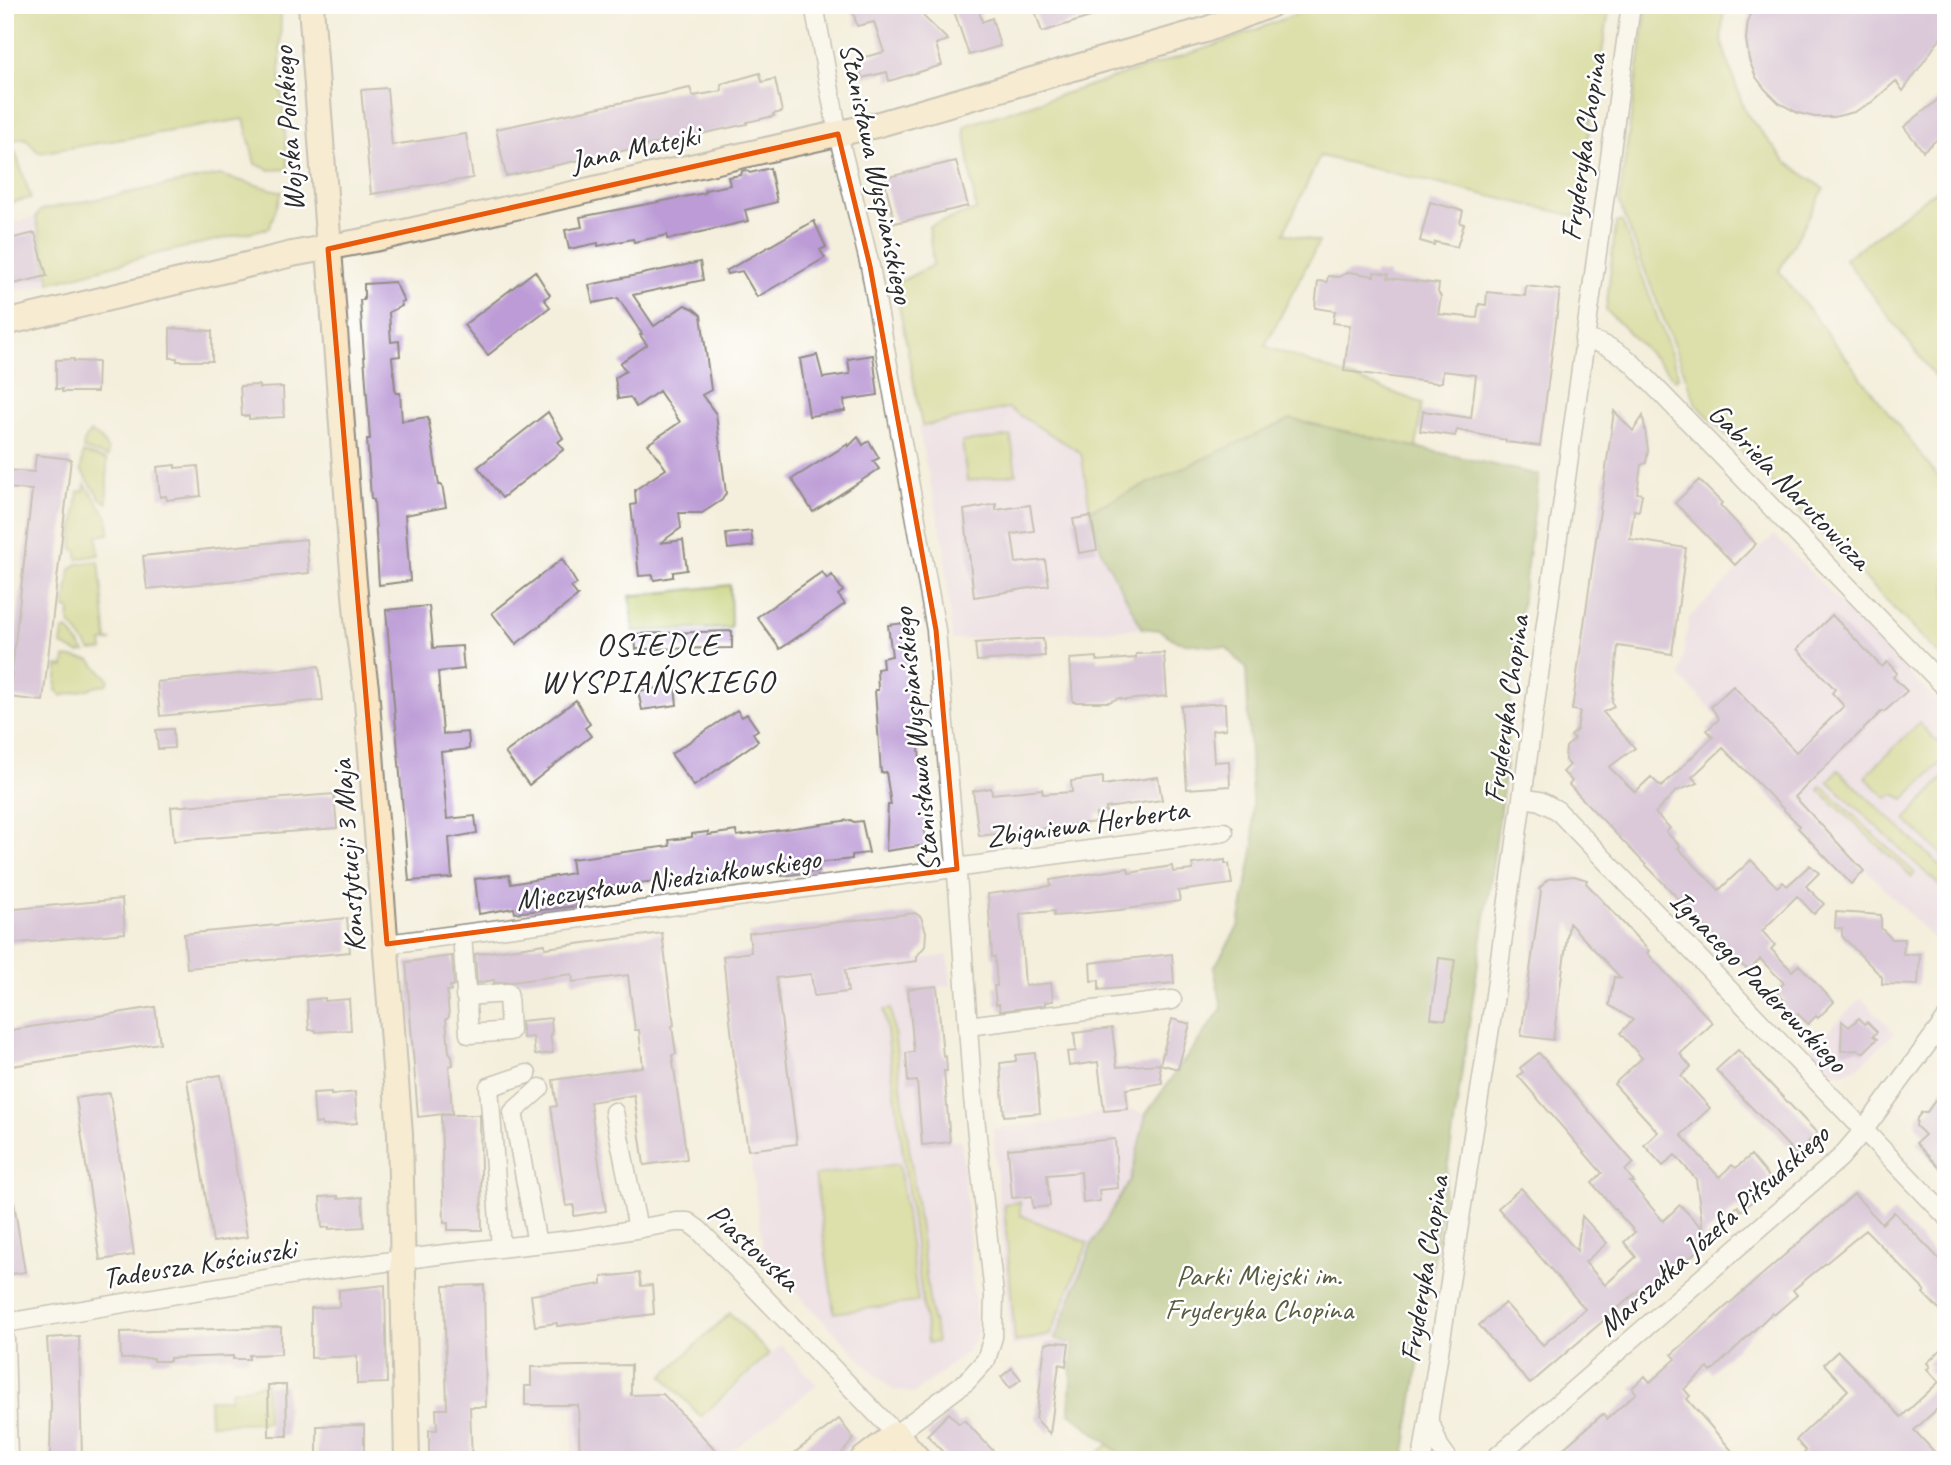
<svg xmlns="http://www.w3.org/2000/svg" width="1951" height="1465" font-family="Caveat,sans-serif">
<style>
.built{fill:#e7d2ef}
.green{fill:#c1ce6f;stroke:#767c4d;stroke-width:2}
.forest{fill:#98b162;stroke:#626e46;stroke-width:2}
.building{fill:#bc9bd6}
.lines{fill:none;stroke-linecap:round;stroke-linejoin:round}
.street-casing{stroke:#908d84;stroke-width:21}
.secondary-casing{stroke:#908d84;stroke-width:28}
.street{stroke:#fff;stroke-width:18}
.secondary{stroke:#fbe6c4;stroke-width:24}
.marked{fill:none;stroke:#e8590c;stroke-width:5;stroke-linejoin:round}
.labels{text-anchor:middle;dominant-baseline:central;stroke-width:5;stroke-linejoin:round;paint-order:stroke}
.street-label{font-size:30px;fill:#2b2b2b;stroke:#fff}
.park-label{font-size:30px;fill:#585c3f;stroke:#fff}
.neighbourhood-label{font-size:32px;letter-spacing:2px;fill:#2b2b2b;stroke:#fff}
</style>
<rect width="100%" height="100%" fill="#fff"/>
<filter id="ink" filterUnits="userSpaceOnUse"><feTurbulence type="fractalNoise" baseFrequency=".0143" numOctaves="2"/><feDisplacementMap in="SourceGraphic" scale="14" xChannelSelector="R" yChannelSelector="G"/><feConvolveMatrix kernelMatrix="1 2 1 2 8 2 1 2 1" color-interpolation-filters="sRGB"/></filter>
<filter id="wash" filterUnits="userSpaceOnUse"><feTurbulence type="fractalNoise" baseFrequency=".00686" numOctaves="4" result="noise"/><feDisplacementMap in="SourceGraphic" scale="28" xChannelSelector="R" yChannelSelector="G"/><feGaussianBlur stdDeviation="1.57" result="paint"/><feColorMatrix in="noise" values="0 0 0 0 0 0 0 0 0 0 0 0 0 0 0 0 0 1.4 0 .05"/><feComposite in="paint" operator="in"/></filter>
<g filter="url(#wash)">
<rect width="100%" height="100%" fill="#f4efdd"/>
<path class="built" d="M36,217L50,283L5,294V224Z
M1008,408L1081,453L1090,510L1102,553L1142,628L952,640L944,544L918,427Z
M1774,535L1946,711V952L1680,677L1689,618Z
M912,913L921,917L925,942L923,949L916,953L917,960L948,955L951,985L937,987L943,1056H946L947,1071L944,1072L950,1141L961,1140L977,1332L968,1351L914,1393L893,1390L874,1373L765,1260L723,964V956L751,951L749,933Z
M1861,998L1895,1033L1859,1066L1843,1073L1830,1071L1810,1050Z
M1128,1109L1146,1114L1131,1178L1092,1244L1055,1339L1011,1347L993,1129L1062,1122L1104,1111Z
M781,1345L817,1385L725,1456L728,1460H572L574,1393L664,1391L696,1426Z"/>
<path class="green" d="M5,5H281L280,72L288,169L270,170L255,164L244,119L39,153L25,138L5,141Z
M1320,5H1610L1575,216L1320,156L1284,233L1319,242L1265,346L1422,403L1416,449L1291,419L1090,510L1081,453L1008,408L922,426L895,284L933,265L929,226L976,210L964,126L1213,46Z
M1647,5H1724L1721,41L1745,112L1785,161L1824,189L1779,271L1942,482H1946V662L1696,404L1619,202Z
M15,151L31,198L5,204V153Z
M219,175L282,192L269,228L156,254L50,283L36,217L41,210Z
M1946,183V391L1845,259Z
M1622,221L1679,376L1676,380L1606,310L1616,223Z
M90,432L101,439L108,450V457L83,449L84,442Z
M1011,436L1016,474L967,481L962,442Z
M83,453L107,460V503L100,498L81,470Z
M85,484L108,517L109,534L97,536L99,555L77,559V550L72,549L78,491H84Z
M99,561L107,640L112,641L102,642L103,650L91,651L69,622L70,609L65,608L70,569L77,564Z
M730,585L731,628L633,631L630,596Z
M68,629L85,652L79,653L61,645L63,631Z
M65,657L90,660L109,679L107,684L62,696L56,690L58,666L64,667Z
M1919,723L1946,750V758L1904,799L1894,794L1887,798L1866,778L1869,772Z
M1838,770L1946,871V892L1828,781Z
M1944,777L1946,779V858L1905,820Z
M1822,786L1915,873L1912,877L1819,790Z
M891,1009L932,1321H934L937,1342L928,1343L884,1010Z
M899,1164L918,1302L834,1313L815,1175Z
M1020,1202V1215L1088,1243L1050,1335L1015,1342L1004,1204Z
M730,1313L769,1354L701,1417L663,1376Z
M266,1383L267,1422L210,1424L209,1399H230L231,1391Z
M1109,1444L1128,1460H1106L1099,1452Z"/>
<path class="forest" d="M1291,419L1539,475L1513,670L1505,775L1491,877L1404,1460H1128L1069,1412L1073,1343L1055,1339L1092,1244L1131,1178L1146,1114L1222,1008L1214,968L1239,925L1254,845L1246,668L1227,648L1178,642L1159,630L1142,628L1102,553L1090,510Z"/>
<g id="blocks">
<path class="building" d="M851,5H920L924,17L948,40L936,44L942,65L889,81L887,72L862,78L857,59L884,52L874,22L857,26Z
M952,5H972L974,12L979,11L982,22L992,18L1000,46L969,55Z
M1033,5H1116V9L1042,32Z
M1753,5H1946V30L1903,91L1896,81L1872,102L1854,112L1834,117H1815L1798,113L1779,103L1765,89L1756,77L1749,60L1746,39L1748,20Z
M760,73L762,82L775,79L782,112L773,114L774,116L747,122V124L506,176L496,129L690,88L693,96L722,91L721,84Z
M387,88L392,145L466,134L473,178L371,194L361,90Z
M1946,93V132L1923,151L1904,127Z
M956,161L968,206L895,223L884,178Z
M770,168L777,202L745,210L748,221L675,238L667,239V235L634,242L633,239L598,246V243L569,249L565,230L582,227L580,217L705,193V190L730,185L728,177L741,175L742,171L746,170L750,173Z
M1430,202L1463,211L1460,223L1464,224L1457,247L1435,242L1434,245L1420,241Z
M814,221L826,247L820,250L825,258L757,297L742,271L727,274L726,271Z
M35,233L47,276L5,286V240Z
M700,262L703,280L633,295L654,326L685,305L694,309L701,315L711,390L702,395L716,414L726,493L722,500L702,513H679L681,528L660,543L683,540L687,570L673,572V577L654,580L653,575L639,576L631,505L636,504L635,490L666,469L648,444L680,422L659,391L636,407L630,397L618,399L615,378L626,371L620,363L647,345L640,335L642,334L618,298L593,303L589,285Z
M535,271L550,295L544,299L550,307L488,355L464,325Z
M1349,272L1374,276V272L1389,274L1388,278L1439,284L1438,292L1441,297L1438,314L1477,318L1479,304L1486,305L1487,292L1525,296L1526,286L1560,290L1540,446L1506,442V440L1457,430L1455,436L1420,431L1423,411L1471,418L1476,375L1443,371L1442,382L1437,383L1344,371L1350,325L1333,323L1335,311L1315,308L1318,281L1327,282L1328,276L1339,277Z
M395,282L404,301L401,302L402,306L389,312L391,342L399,341L400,356L392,357L395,388L396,393H400L402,421L428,417L439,485H442L446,507L405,515L410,581L379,585L374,500L371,499L367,439H370L360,300H364V284Z
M170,328L212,331V361H177V358H170Z
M817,355L823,378L850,374L848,359L873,355L878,395L844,400L845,411L809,416L800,359Z
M74,359V361L98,362L97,392H62V389H56V360Z
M259,385V388L283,387L284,417L249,419V416H242L240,386Z
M1614,411L1633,431L1643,416L1648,450L1646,463L1641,465L1637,493L1642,494L1639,511L1634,510L1630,539L1686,548L1672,654L1618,646L1612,702L1614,707L1603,712L1635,748L1609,767L1635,792L1651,777L1661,787L1713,737L1707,730L1719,719L1711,707L1733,686L1796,752L1844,706L1832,693L1835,689L1797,649L1832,615L1882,667L1887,662L1892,667L1897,673L1893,677L1907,691L1884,712L1882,711L1795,797L1864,871L1851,884L1798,828L1800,826L1723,748L1692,777L1698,783L1676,791L1655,813L1670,828L1666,832L1680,846L1678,848L1719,890L1751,860L1777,887L1783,882L1787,886L1810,865L1819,873L1806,886L1824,904L1814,914L1797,896L1762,931L1775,945L1771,949L1792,971L1799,965L1834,1002L1818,1018L1816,1016L1808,1024L1798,1014L1794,1018L1781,1004L1785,1001L1776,991L1784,983L1760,959L1749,970L1743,966L1569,785L1572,781L1563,772L1570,765L1565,760L1566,747L1575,739L1571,736L1577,730L1580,711L1572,710Z
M548,412L563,438L558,442L564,449L502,498L478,467Z
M858,437L863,445L869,441L879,458L873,461L879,469L813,512L792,479L848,444V447Z
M36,455L71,459L43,701L9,697L32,490L5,488V470L34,472Z
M175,465V468L198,466L201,496L167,500L166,496L160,497L157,467Z
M1699,480L1722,503L1720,505L1756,544L1735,565L1675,503Z
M996,504V510L1030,505L1034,531L1012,534L1016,563L1045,560L1049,585L974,597L964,510Z
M1091,516L1097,550L1079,553L1073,519Z
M751,531L753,546L728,549L726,534Z
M306,539L309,573L147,589L143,556Z
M562,559L577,584L571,587L578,596L516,644L492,613Z
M822,572L827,579L832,575L843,591L838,595L845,604L780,649L757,617Z
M429,606L433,648L462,646L463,661L464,669L438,672L443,734L468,732L469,742V749L441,752L447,819L475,816L477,833L449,838L452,878L409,881L386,610Z
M905,623L914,697H916L923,813L926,817L927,824L924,828L926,845L886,851L888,805H891L886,772L881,773L875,690H878L877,669L883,668L882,658L892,656L888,625Z
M732,631V648L636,649L635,634Z
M1035,639H1043L1045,656L977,661L975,643Z
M1164,653L1167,696L1125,700L1119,698L1109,702H1073L1070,659L1097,657V661L1136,658V654Z
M319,666L323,700L160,716L157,682Z
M675,686L677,705L642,710L638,691Z
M576,700L590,724L585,728L591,736L529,785L505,753Z
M1225,703L1226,729L1212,730L1214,762L1229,761L1230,786L1187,789L1181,706Z
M737,710L742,717L747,714L758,730L753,733L758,741L694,786L671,754Z
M173,729L174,748L158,749L156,730Z
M1103,777V785L1158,777L1162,800L1106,808V812L1096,814L1097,822L979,836L973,791L991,788L992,794L1042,789L1043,794L1072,792L1071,781Z
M334,794L337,828L174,841L171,807Z
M850,820L854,822L862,821L869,853L852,855V859L818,863L819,871L782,876L781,868L757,871L753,869L576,891L577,906L515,913L514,908L479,914L475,879L509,875L511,884L573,873L571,859L670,846L669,840L692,837V834L708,832V835L736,831L737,836Z
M1225,860V864H1229L1232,884L1178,891L1180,901L1120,910L1054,916V911L1020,914L1025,986L1051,983L1053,1001L1045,1002V1005L1000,1011L999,1004H996L994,986H997L995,957H992L988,894L1051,886L1050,880L1128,868L1129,873L1172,866L1173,872L1193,870L1192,864Z
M1574,876L1587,880L1586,883L1649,951L1647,953L1713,1023L1680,1054L1691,1067L1681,1076L1710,1108L1681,1135L1719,1177L1732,1165L1736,1168L1751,1155L1770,1178L1760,1187L1764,1191L1741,1211L1738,1206L1707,1233L1699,1242L1703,1246L1683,1264L1678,1259L1641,1291L1640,1289L1530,1384L1479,1325L1505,1303L1543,1345L1585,1309L1498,1208L1521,1188L1577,1251L1582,1216L1607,1243L1585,1262L1605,1285L1636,1257L1624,1242L1635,1232L1592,1183L1602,1173L1518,1076L1523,1072L1520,1068L1539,1053L1634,1163L1625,1170L1634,1182H1630L1663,1221L1680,1205L1703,1229L1696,1179L1675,1155L1663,1166L1644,1145L1658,1132L1614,1084L1642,1058L1620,1033L1633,1020L1609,1005L1614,977L1621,978L1569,923L1553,1040L1521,1036L1541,891L1539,889L1548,879Z
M122,899L125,933L8,944L5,910Z
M1836,912L1881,915V928L1892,939H1905L1903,954H1920L1918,985L1882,984V977L1842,936V928H1835Z
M915,913L921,917L926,932L925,946L917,956V961L845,970L848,992L814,996L811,974L776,978L797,1144L748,1150L735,1066L723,956L751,952L749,933Z
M347,918L350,952L187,968L184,934Z
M662,933L674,1025L672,1026L676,1054L672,1055L687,1159L644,1165L634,1095L590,1102L606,1211L574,1216V1205L566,1206L551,1107L557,1106L553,1080L643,1067L639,1030H635L628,975L573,982L572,974L511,982L494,983V980L477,983L475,954L545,944V948Z
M1172,954L1174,983L1099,990V980L1091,981L1090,963Z
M452,956L454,986H450L451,991H447L449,1017L446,1019L449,1052L452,1056L453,1065L449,1066L452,1113L418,1117L406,962Z
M1439,958L1455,960L1446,1020L1431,1018Z
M937,986L943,1057L946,1056L947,1071H944L950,1142L922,1145L917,1081L908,1082L906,1053L914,1052L908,989Z
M325,998V1001L349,999L351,1030L316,1032V1030H309L307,1000Z
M155,1007L160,1043L5,1067V1031Z
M551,1018L552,1035H550L553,1053L535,1055L533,1037L523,1038L521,1021Z
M1859,1018L1865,1024L1867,1022L1877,1032L1873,1036L1877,1039L1863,1053L1859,1050L1841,1051L1842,1021L1849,1027Z
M1172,1019L1190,1024L1178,1069L1160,1064Z
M1112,1028L1117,1067L1159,1064L1162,1083L1126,1089L1128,1109L1104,1111L1098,1062L1069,1066L1067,1052L1076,1051L1074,1033Z
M1738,1050L1817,1133L1796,1154L1716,1070Z
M1035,1053L1040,1113L1004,1116L1000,1063L1016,1061V1055Z
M221,1075L247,1237L213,1242L187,1080Z
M1946,1085V1175L1916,1143L1925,1135L1916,1126L1917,1118L1922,1112H1927Z
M331,1092V1095L355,1092L357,1123L322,1126V1123L315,1124L313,1093Z
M110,1093L134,1255L100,1260L76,1098Z
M441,1115H480L482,1230H448V1223H444Z
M1115,1139L1118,1188L1099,1190L1100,1201L1083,1203L1081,1172L1047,1175L1050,1206L1033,1208L1032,1196L1012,1198L1008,1149Z
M1854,1194L1882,1224L1894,1212L1946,1266V1317L1923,1293L1925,1291L1866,1230L1793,1290L1797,1295L1774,1315L1772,1313L1711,1372L1708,1368L1684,1389L1690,1396L1687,1399L1740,1460H1550L1603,1414L1607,1419L1636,1393L1632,1388L1645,1376L1650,1382L1676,1359L1672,1354Z
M338,1196V1199L362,1197L364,1227L329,1229V1227L322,1228L320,1197Z
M14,1203L25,1272L5,1275V1204Z
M639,1273L641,1286L652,1285L654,1314L557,1326V1323L535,1326L531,1295L602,1284V1277Z
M385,1285L387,1383L357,1384V1356L311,1358V1308L339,1307V1290Z
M484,1285L486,1407H470L472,1460H429V1430H437L436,1409H447L444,1286Z
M281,1327V1354L249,1355V1359H233V1356L170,1358V1361H153V1358L121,1359L120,1332Z
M79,1336L82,1458L50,1459L51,1403L47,1338Z
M1052,1342L1069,1343L1066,1366L1059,1364L1050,1434L1036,1419L1045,1344Z
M1946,1345V1401L1914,1430L1942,1460H1798L1806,1451L1796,1440L1848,1390L1824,1364L1838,1351L1901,1417L1939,1382L1927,1369L1930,1367L1927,1363Z
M631,1365V1395L663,1394L725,1460H580L578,1405H525V1386H531V1367Z
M1012,1368L1021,1379L1010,1388L1001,1377Z
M268,1385H286L287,1436H269Z
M949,1413L959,1424L964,1420L1002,1460H950L927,1435Z
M839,1419L854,1439L836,1460H785Z
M364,1425V1460H317V1426Z"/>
</g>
</g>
<g filter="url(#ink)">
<use href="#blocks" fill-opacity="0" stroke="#908d84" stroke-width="2"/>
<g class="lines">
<g class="street-casing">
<path id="street" d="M1584,339C1602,342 1618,351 1632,363L1946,688
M1523,798L1540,801L1557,810L1946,1216
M462,934L469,1034L510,1031L508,993L465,996
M387,944L1224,832
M968,1026L1172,1000
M614,1112L638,1229
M537,1244L513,1112L540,1088
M501,1248L489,1087L527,1074
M5,1323L296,1274L437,1255L579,1239L676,1222H688L699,1230L896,1434L967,1381L986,1360L993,1337L994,1295L973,1098L959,899L936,630L870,266L838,134L814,5
M5,1339L8,1460
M1430,1422L1439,1446L1449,1460
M1422,1460L1494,1002L1631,5
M1493,1460L1840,1158L1863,1131L1946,1019"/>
</g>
<g class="secondary-casing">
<path id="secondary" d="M311,5L351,547L358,629L366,688L400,1134L407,1460
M5,323L292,254L374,239L876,125L1205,30L1270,5
M862,1460L896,1434L919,1460"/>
</g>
<use href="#street" class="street"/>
<use href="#secondary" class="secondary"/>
</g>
</g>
<path d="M0 0H1951V1465H0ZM838,134L870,266L936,630L957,869L387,944L328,249Z" fill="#f4efdd" fill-opacity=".55" fill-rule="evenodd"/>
<path class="marked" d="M838,134L870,266L936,630L957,869L387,944L328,249Z"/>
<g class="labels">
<g class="street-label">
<text transform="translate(288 129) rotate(-94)">Wojska Polskiego</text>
<text transform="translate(1583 147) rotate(-82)">Fryderyka Chopina</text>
<text transform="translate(635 148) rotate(-12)">Jana Matejki</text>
<text transform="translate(877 173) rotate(78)">Stanisława Wyspiańskiego</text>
<text transform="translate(1790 486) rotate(46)">Gabriela Narutowicza</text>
<text transform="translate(1506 709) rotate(-82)">Fryderyka Chopina</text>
<text transform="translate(916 740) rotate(-96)">Stanisława Wyspiańskiego</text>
<text transform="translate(1087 823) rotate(-8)">Zbigniewa Herberta</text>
<text transform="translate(348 856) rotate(-94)">Konstytucji 3 Maja</text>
<text transform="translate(668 879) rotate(-8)">Mieczysława Niedziałkowskiego</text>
<text transform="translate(1759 981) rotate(46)">Ignacego Paderewskiego</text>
<text transform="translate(1713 1230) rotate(-42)">Marszałka Józefa Piłsudskiego</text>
<text transform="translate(754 1247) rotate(43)">Piastowska</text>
<text transform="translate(199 1263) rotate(-9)">Tadeusza Kościuszki</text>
<text transform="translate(1424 1269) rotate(-81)">Fryderyka Chopina</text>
</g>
<g class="park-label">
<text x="1259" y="1275">Parki Miejski im.<tspan x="1259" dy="34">Fryderyka Chopina</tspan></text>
</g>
<g class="neighbourhood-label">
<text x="658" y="644">OSIEDLE<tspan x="658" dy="37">WYSPIAŃSKIEGO</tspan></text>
</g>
</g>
<rect width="1951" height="1465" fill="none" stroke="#fff" stroke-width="28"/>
</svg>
